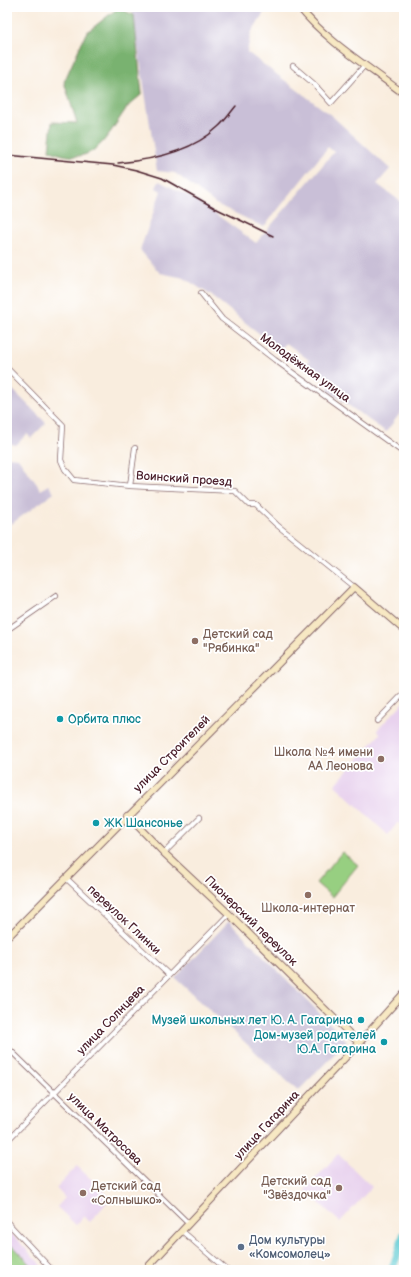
<svg xmlns="http://www.w3.org/2000/svg" width="411" height="1277" font-family="'Balsamiq Sans',sans-serif">
<style>
.built{fill:#e8d2ee}
.industrial{fill:#c9bfd7}
.green{fill:#97cf81;stroke:#707756}
.forest{fill:#79b26f;stroke:#62684d}
.lines{fill:none;stroke-linecap:round;stroke-linejoin:round}
.river{stroke:#5dcad2;stroke-width:8}
.street-casing{stroke:#87676a;stroke-width:6}
.secondary-casing{stroke:#87676a;stroke-width:8}
.street{stroke:#fff;stroke-width:4.5}
.secondary{stroke:#f7e8c3;stroke-width:6}
.rail{stroke:#4a1f2b;stroke-width:1.5}
.education-dot{fill:#8d6e63;stroke:#fff;stroke-width:1.5}
.culture-dot{fill:#0f9aa8;stroke:#fff;stroke-width:1.5}
.service-dot{fill:#5c6f8a;stroke:#fff;stroke-width:1.5}
.labels{text-anchor:middle;dominant-baseline:central;stroke-width:3.5;stroke-linejoin:round;paint-order:stroke}
.street-label{font-size:12px;fill:#4a1f2b;stroke:#fff}
.education-label{font-size:12px;fill:#785e54;stroke:#fff;text-anchor:start}
.culture-label{font-size:12px;fill:#0d838f;stroke:#fff;text-anchor:start}
.service-label{font-size:12px;fill:#4e5e75;stroke:#fff;text-anchor:start}
</style>
<rect width="100%" height="100%" fill="#fff"/>
<filter id="ink" filterUnits="userSpaceOnUse"><feTurbulence type="fractalNoise" baseFrequency=".025" numOctaves="2"/><feDisplacementMap in="SourceGraphic" scale="8" xChannelSelector="R" yChannelSelector="G"/><feConvolveMatrix kernelMatrix="1 2 1 2 8 2 1 2 1" color-interpolation-filters="sRGB"/></filter>
<filter id="wash" filterUnits="userSpaceOnUse"><feTurbulence type="fractalNoise" baseFrequency=".012" numOctaves="4" result="noise"/><feDisplacementMap in="SourceGraphic" scale="16" xChannelSelector="R" yChannelSelector="G"/><feGaussianBlur stdDeviation="0.9" result="paint"/><feColorMatrix in="noise" values="0 0 0 0 0 0 0 0 0 0 0 0 0 0 0 0 0 1.4 0 .05"/><feComposite in="paint" operator="in"/></filter>
<g filter="url(#wash)">
<rect width="100%" height="100%" fill="#f9edde"/>
<path class="built" d="M404,702V827L398,822L388,835L335,785L380,734L377,730Z
M338,1154L372,1187L340,1222L305,1190Z
M77,1166L111,1198L90,1222L84,1216L76,1225L57,1207L65,1198L56,1188Z
M7,1229L46,1270H7Z"/>
<path class="industrial" d="M132,7H265V11L251,33L247,52L332,116L390,169L377,184L404,204V408L386,432L327,390L332,382L307,364L309,360L286,343L280,350L212,296L184,278L160,273L140,250L161,191L156,188L159,181L196,200L256,243L334,152L328,147L264,227L216,204L175,173L157,171Z
M7,384L46,423L31,438L27,434L16,445L7,443Z
M7,457L18,458L41,490L48,485L54,493L11,524L7,519Z
M229,921L347,1041L298,1091L175,978Z"/>
<path class="green" d="M342,852L358,865L332,897L316,883Z
M13,1246L36,1270H7V1252Z"/>
<path class="forest" d="M118,8L134,15L142,94C137,99 130,103 126,109C105,139 93,170 49,150L52,122L77,123L64,82L86,33Z"/>
<g class="lines">
<path class="river" d="M392,1270L404,1234"/>
</g>
</g>
<g filter="url(#ink)">
<g class="lines">
<g class="street-casing">
<path id="street" d="M293,66L314,84L331,103L365,65
M201,293L222,319L275,360L404,453
M7,368L63,425L61,460L65,469L74,480L130,486L235,491L249,505H256L277,525L354,587
M130,486L135,448
M7,630L56,596
M377,721L404,693
M164,853L199,818
M66,878L169,975
M7,1047L189,1224
M7,1141L229,914
M7,1222L52,1270
M182,1231L227,1270"/>
</g>
<g class="secondary-casing">
<path id="secondary" d="M299,7C327,42 369,67 404,94
M127,815L164,853L229,914L359,1043
M7,938L354,587L404,630
M145,1270L359,1043L404,993"/>
</g>
<use href="#street" class="street"/>
<use href="#secondary" class="secondary"/>
<path class="rail" d="M7,155L113,165L136,170L162,178L215,208L273,236
M118,163C152,160 193,151 218,127C225,121 230,113 236,106"/>
</g>
</g>
<g class="education-dot">
<circle cx="195" cy="641" r="4"/>
<circle cx="381" cy="759" r="4"/>
<circle cx="308" cy="895" r="4"/>
<circle cx="339" cy="1188" r="4"/>
<circle cx="83" cy="1193" r="4"/>
</g>
<g class="culture-dot">
<circle cx="60" cy="719" r="4"/>
<circle cx="96" cy="823" r="4"/>
<circle cx="361" cy="1020" r="4"/>
<circle cx="384" cy="1042" r="4"/>
</g>
<circle class="service-dot" cx="241" cy="1247" r="4"/>
<g class="labels">
<g class="street-label">
<text transform="translate(305 368) rotate(36)">Молодёжная улица</text>
<text transform="translate(184 479) rotate(4)">Воинский проезд</text>
<text transform="translate(172 754) rotate(-45)">улица Строителей</text>
<text transform="translate(124 920) rotate(43)">переулок Глинки</text>
<text transform="translate(251 921) rotate(44)">Пионерский переулок</text>
<text transform="translate(111 1020) rotate(-46)">улица Солнцева</text>
<text transform="translate(267 1125) rotate(-47)">улица Гагарина</text>
<text transform="translate(105 1129) rotate(44)">улица Матросова</text>
</g>
<g class="education-label">
<text x="203" y="634">Детский сад<tspan x="203" dy="14">"Рябинка"</tspan></text>
<text x="373" y="752" text-anchor="end">Школа №4 имени<tspan x="373" dy="14">АА Леонова</tspan></text>
<text x="308" y="908" text-anchor="middle">Школа-интернат</text>
<text x="331" y="1181" text-anchor="end">Детский сад<tspan x="331" dy="14">"Звёздочка"</tspan></text>
<text x="91" y="1186">Детский сад<tspan x="91" dy="14">«Солнышко»</tspan></text>
</g>
<g class="culture-label">
<text x="68" y="719">Орбита плюс</text>
<text x="104" y="823">ЖК Шансонье</text>
<text x="353" y="1020" text-anchor="end">Музей школьных лет Ю. А. Гагарина</text>
<text x="376" y="1035" text-anchor="end">Дом-музей родителей<tspan x="376" dy="14">Ю.А. Гагарина</tspan></text>
</g>
<g class="service-label">
<text x="249" y="1240">Дом культуры<tspan x="249" dy="14">«Комсомолец»</tspan></text>
</g>
</g>
<rect width="411" height="1277" fill="none" stroke="#fff" stroke-width="24"/>
</svg>
